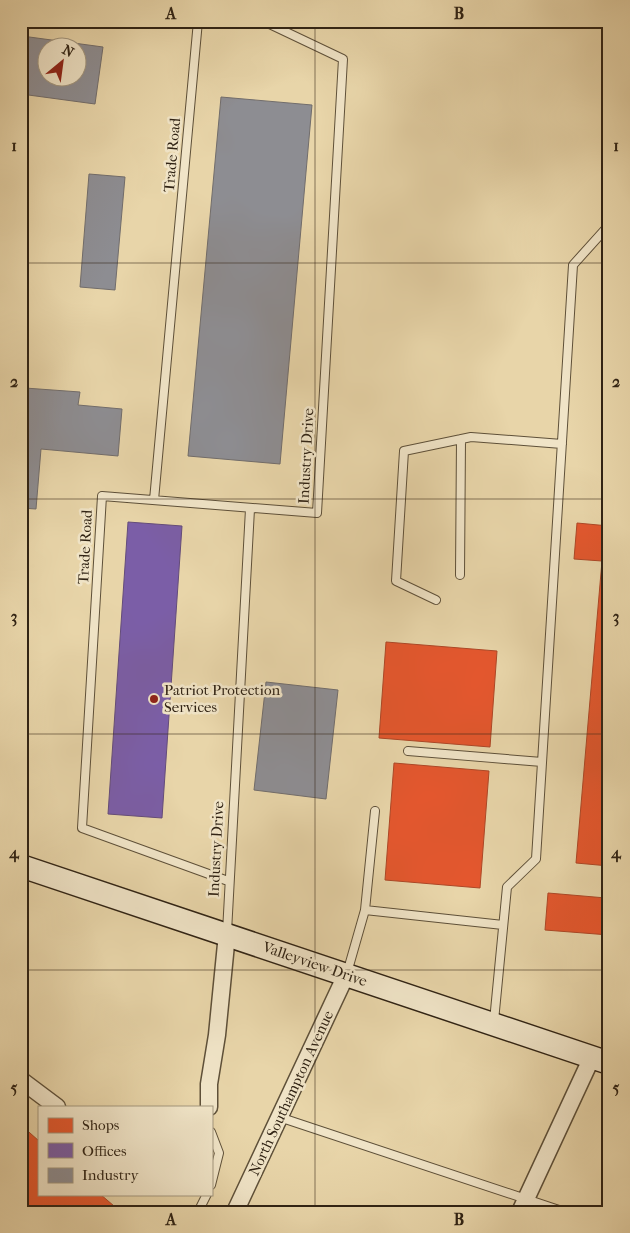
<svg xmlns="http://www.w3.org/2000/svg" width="630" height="1233" font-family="'IM FELL French Canon',serif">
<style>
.shops{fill:#e4572e;stroke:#ae4726}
.offices{fill:#7b5ea7;stroke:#644c7b}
.industry{fill:#8d8d92;stroke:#716d6c;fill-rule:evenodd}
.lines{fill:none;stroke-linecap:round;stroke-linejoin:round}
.lane-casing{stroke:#5e5039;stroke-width:10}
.street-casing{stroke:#5e5039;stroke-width:19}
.secondary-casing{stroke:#302314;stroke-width:25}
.lane{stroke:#f0e4c7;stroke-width:8}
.street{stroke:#f0e4c7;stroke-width:16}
.secondary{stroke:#f0e4c7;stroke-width:22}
.grid{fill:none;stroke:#302314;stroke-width:1;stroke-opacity:0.55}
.poi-dot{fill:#8f2418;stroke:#f0e4c7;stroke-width:2}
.labels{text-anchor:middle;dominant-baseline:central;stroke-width:5;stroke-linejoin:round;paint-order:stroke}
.street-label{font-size:15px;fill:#302314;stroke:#f0e4c7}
.poi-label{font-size:15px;fill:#302314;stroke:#f0e4c7;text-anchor:start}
.neatline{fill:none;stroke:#302314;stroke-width:2}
.grid-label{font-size:16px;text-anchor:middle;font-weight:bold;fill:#302314}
</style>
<rect width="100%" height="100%" fill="#e8d5a9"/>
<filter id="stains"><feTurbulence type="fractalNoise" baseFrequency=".004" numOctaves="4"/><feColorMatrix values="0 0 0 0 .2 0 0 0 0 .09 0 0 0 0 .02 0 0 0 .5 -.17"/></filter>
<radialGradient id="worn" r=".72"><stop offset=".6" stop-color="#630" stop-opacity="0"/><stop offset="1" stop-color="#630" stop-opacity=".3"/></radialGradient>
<path class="shops" d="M577,523L609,526V935L545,930L548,893L606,898L609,866L576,863L602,561L574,559Z
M386,642L497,651L490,747L379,738Z
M394,763L489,771L480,888L385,880Z
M21,1125L39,1141V1194H100L121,1212H21Z"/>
<path class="offices" d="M128,522L182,526L162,818L108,814Z"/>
<path class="industry" d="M22,36L103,47L95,104L21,94ZM48,48H78V78H48Z
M221,97L312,105L280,464L188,456Z
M89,174L125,177L115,290L80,287Z
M21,379H26L25,388L80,392L78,405L122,409L118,456L41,449L36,509L21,508Z
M266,682L338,690L326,799L254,790Z"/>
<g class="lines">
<g class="lane-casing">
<path id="lane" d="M154,500L198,21
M460,575L461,439
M436,600L396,581L404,451L471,437L562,444
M408,751L542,762
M228,881L82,828L102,496L317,513L343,59L263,21
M365,910L375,811
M227,932L250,509
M347,973L365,910L503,925
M494,1021L507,887L536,859L573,265L609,225
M279,1117L565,1212
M211,1132L219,1153L211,1185
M198,1212L207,1194"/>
</g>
<g class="street-casing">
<path id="street" d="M21,1080L57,1107
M209,1107V1084L217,1035L227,934
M235,1212L346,975
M520,1212L592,1057"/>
</g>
<g class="secondary-casing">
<path id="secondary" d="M21,866L609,1063"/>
</g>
<use href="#lane" class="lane"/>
<use href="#street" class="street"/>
<use href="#secondary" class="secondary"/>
</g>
<path class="grid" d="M315,21V1212M21,263H609M21,499H609M21,734H609M21,970H609"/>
<circle class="poi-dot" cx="154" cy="699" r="5"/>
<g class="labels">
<g class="street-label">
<text transform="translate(172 155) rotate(-85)">Trade Road</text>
<text transform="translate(306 456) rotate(-87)">Industry Drive</text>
<text transform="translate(85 547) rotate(-87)">Trade Road</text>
<text transform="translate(216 849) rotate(-87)">Industry Drive</text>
<text transform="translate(315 964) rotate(19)">Valleyview Drive</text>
<text transform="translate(291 1093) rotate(-65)">North Southampton Avenue</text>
</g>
<g class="poi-label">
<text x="164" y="690">Patriot Protection<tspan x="164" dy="17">Services</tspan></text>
</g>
</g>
<rect width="630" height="1233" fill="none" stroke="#e8d5a9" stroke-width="55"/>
<rect x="38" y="1106" width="175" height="90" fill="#f0e4c7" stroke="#a3977f"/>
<rect x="48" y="1118" width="25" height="15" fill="#e4572e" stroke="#a3977f"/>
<text x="82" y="1130" font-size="15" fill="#302314">Shops</text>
<rect x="48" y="1143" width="25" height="15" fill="#7b5ea7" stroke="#a3977f"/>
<text x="82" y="1156" font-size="15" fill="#302314">Offices</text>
<rect x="48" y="1168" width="25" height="15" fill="#8d8d92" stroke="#a3977f"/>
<text x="82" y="1180" font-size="15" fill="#302314">Industry</text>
<g transform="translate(62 62) rotate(29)"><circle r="24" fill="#f0e4c7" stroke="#a3977f"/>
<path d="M0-4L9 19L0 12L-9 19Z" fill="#8f2418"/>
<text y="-8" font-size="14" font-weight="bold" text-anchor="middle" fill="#302314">N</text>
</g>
<rect x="28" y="28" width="574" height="1178" class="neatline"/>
<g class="grid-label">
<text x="171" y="19">A</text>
<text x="459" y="19">B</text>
<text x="14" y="151">1</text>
<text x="616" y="151">1</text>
<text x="14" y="387">2</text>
<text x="616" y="387">2</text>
<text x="14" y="622">3</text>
<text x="616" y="622">3</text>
<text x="14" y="858">4</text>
<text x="616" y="858">4</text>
<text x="14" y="1093">5</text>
<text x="616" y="1093">5</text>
<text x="171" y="1225">A</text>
<text x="459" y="1225">B</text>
</g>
<rect width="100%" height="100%" filter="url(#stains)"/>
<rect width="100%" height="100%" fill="url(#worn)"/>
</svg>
